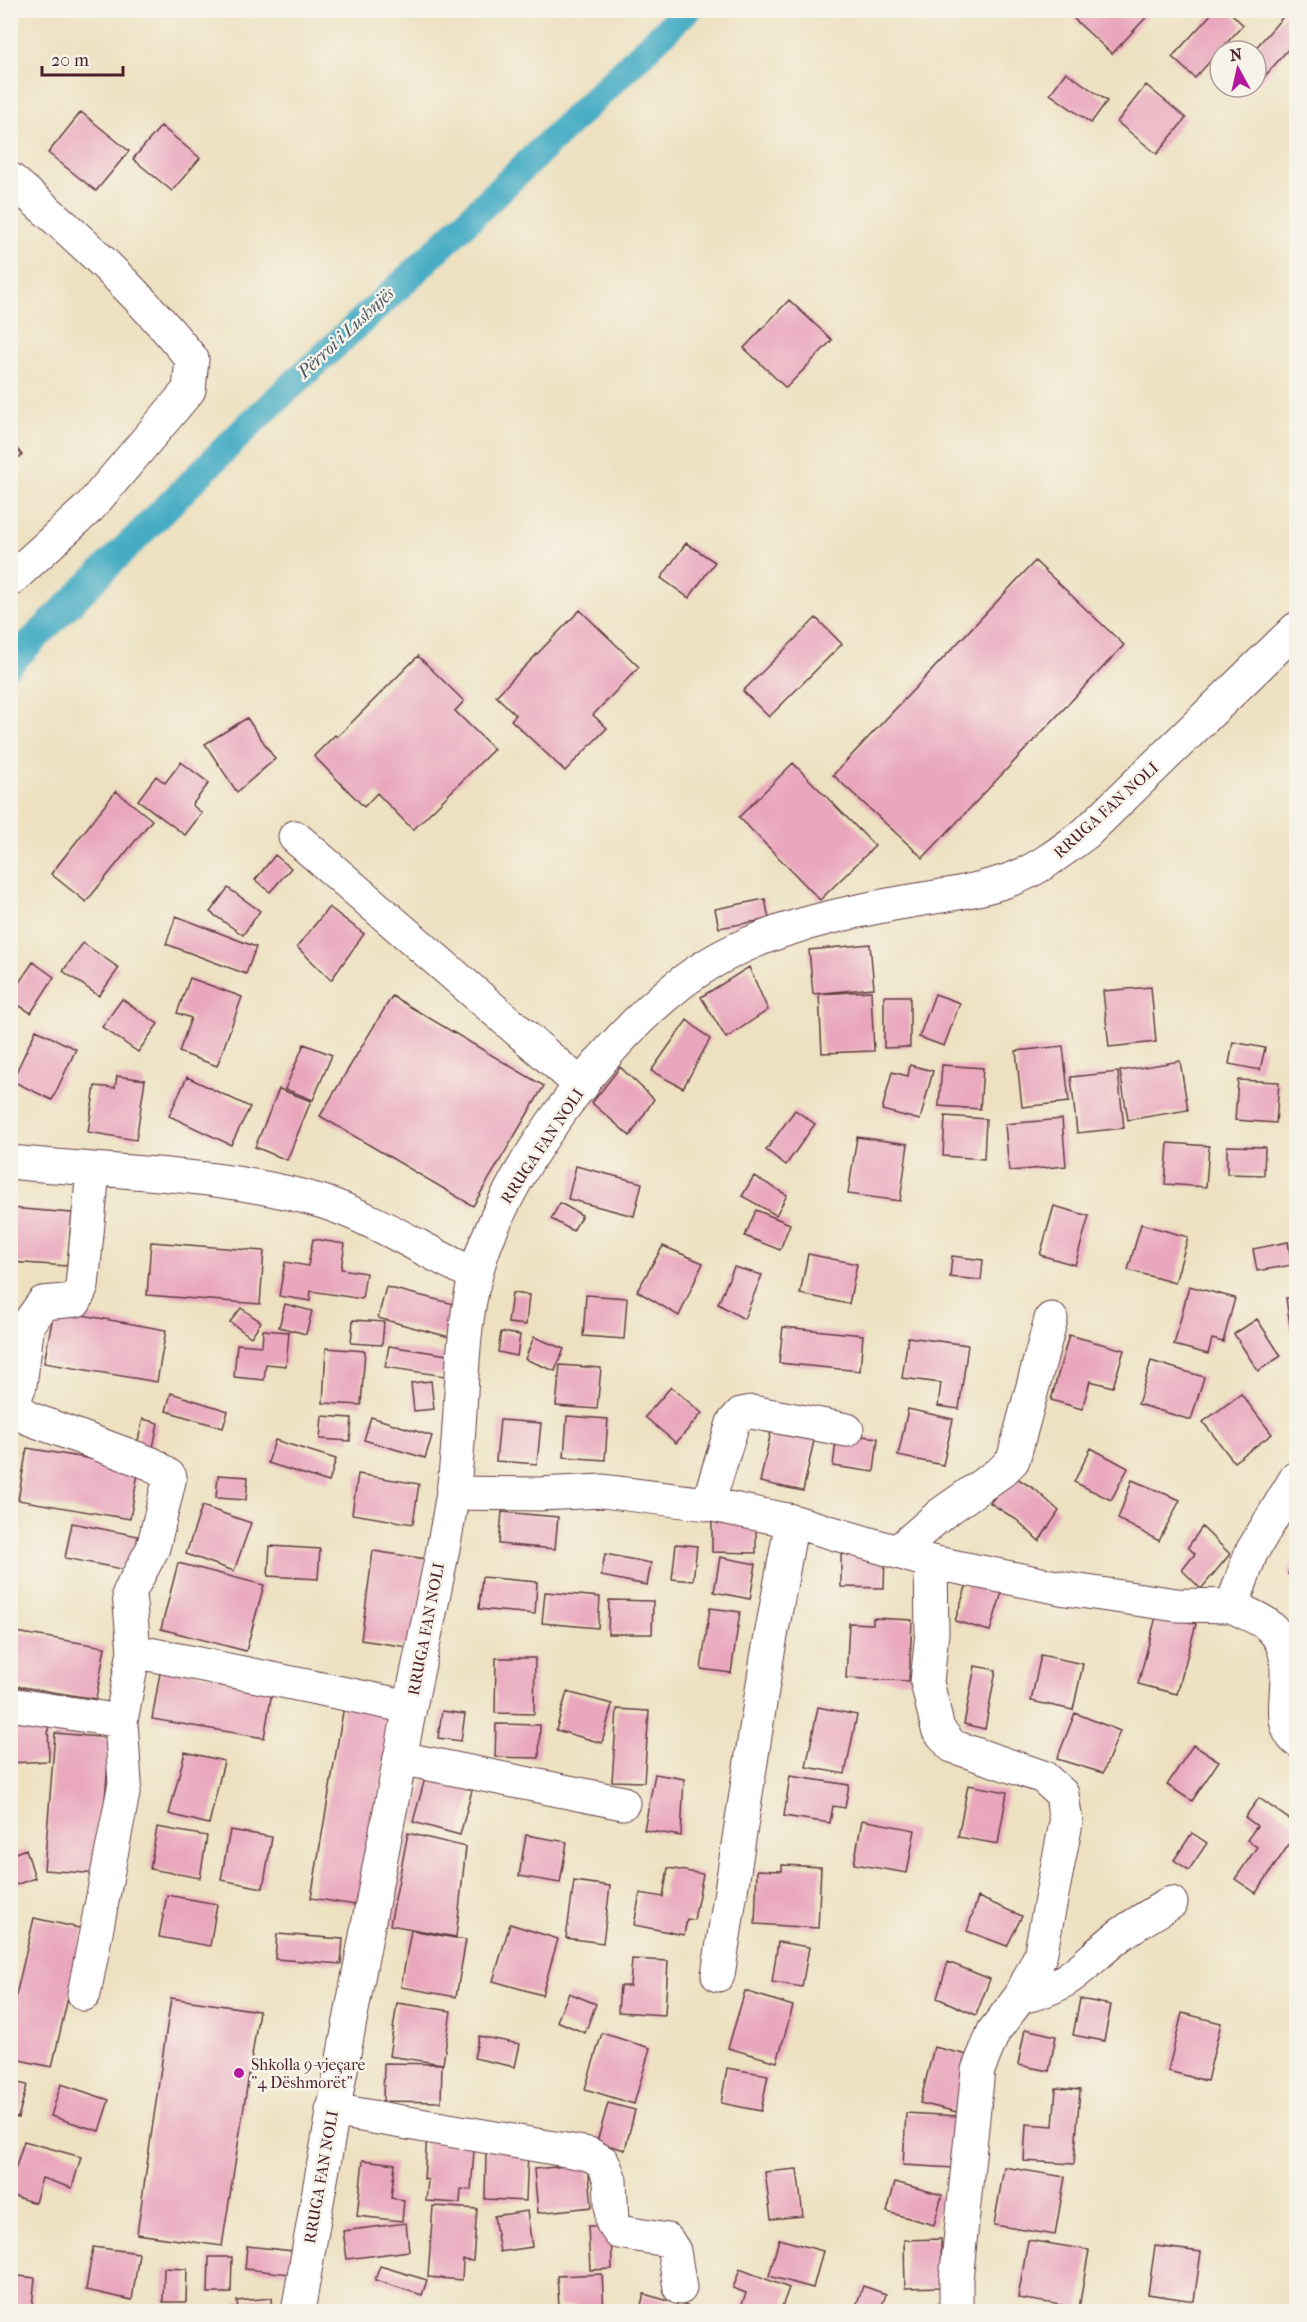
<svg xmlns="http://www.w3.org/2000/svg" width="1307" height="2322" font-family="'IM FELL French Canon',serif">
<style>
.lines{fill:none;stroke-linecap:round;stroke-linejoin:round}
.canal{stroke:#45acc4;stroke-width:28}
.building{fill:#e9a7bd}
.minor-casing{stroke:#623c42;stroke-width:35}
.major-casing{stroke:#623c42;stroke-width:35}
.minor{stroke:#fff;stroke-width:33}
.major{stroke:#fff;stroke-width:33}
.poi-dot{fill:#b5179e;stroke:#f7f3e8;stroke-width:2}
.labels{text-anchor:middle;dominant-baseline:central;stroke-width:5;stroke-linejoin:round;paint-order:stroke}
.street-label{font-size:16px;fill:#4a1f2b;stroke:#f7f3e8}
.poi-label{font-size:16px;fill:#4a1f2b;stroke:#f7f3e8;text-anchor:start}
.water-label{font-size:18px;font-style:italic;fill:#485768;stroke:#f7f3e8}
</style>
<rect width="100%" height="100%" fill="#f7f3e8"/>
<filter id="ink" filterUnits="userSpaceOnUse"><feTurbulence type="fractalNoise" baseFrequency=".0167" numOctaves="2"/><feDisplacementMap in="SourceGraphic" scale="12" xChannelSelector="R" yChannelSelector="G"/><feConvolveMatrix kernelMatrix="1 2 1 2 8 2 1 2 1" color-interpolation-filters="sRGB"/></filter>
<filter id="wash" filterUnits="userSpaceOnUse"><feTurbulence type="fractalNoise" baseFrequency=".008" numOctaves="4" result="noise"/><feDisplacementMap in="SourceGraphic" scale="24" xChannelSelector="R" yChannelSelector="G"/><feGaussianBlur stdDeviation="1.35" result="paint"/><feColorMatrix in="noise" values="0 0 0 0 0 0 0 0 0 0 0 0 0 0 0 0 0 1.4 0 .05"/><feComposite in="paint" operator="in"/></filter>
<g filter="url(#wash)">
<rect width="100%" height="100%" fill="#ede1c1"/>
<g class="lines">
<path class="canal" d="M10,663L252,422L409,277L687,10"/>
</g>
<g id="blocks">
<path class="building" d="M1080,10H1153L1112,54L1073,18Z
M1215,10H1228L1243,25L1195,78L1172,57Z
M1289,10H1296V40L1259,83L1256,81V51H1253Z
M1066,72L1107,101L1091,123L1050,94Z
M1146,85L1186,118L1157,154L1117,122Z
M81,112L129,151L96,191L48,153Z
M161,126L200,158L172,191L133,159Z
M789,300L832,340L786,388L744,348Z
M10,440L22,455L10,464Z
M686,543L715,562L689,598L661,578Z
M1035,561L1124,645L923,858L833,775Z
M580,610L639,667L593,715L607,728L565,771L511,720L516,715L496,696Z
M816,618L842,644L769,717L743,691Z
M418,656L464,701L455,711L494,749L413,830L377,793L364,807L314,756L335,735L337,737Z
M247,718L275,759L237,792L205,744Z
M181,762L209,783L192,805L202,813L185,835L138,800L156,776L165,783Z
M793,763L875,846L820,900L739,817Z
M116,791L152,820L86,902L51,874Z
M275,855L291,868L270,892L255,880Z
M228,888L260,911L243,935L210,912Z
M765,899L769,919L719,928L715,909Z
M329,907L364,934L331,980L297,947Z
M176,916L256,947L246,974L166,944Z
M83,943L119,968L99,996L63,971Z
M870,944L874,988L813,994L809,950Z
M33,962L54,977L31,1013L10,1000V996Z
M749,967L768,1010L726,1038L701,997Z
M190,978L242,997L217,1066L179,1052L191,1018L177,1013Z
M1151,987L1156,1042L1109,1047L1103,991Z
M871,991L874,1051L822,1053L819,994Z
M935,994L960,1003L944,1046L919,1037Z
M392,996L544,1086L473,1206L320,1116Z
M884,996H910V1047L884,1048Z
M122,999L158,1024L138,1052L102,1027Z
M687,1020L710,1039L683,1088L651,1071Z
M36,1030L76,1049L52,1100L12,1081Z
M1233,1042L1265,1048L1260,1070L1229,1064Z
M304,1044L332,1055L313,1100L285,1089Z
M1063,1046L1069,1102L1022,1107L1016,1051Z
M1180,1061L1188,1110L1128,1120L1120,1071Z
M910,1065L933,1071L920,1120L882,1110L892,1072L908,1076Z
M942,1065L983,1068L980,1109L939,1106Z
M620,1067L654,1099L630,1136L592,1103Z
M1118,1072L1124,1128L1077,1133L1071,1077Z
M117,1076L145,1080L136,1140L88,1132L95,1086L115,1088Z
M187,1077L250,1107L231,1145L169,1116Z
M1238,1080L1279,1082L1276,1123L1235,1120Z
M279,1089L311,1101L287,1160L255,1147Z
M795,1110L815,1124L786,1165L766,1150Z
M945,1116L986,1119L984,1159L943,1156Z
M1062,1119L1066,1166L1009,1171L1005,1124Z
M857,1137L908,1144L900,1201L848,1194Z
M1168,1143L1209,1146L1206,1187L1165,1184Z
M1227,1146L1265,1147L1264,1175L1227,1174Z
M576,1166L642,1183L634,1216L568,1199Z
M754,1176L787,1195L776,1215L742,1196Z
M560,1203L582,1215L573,1231L551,1219Z
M1054,1206L1089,1216L1075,1265L1040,1255Z
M10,1208L72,1213L67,1266L10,1262Z
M756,1210L790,1224L780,1250L745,1236Z
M1141,1224L1188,1237L1175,1283L1128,1270Z
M313,1239L345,1244L341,1269L366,1273L362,1299L311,1291L310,1301L279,1296L285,1262L308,1266Z
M151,1242L264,1251L260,1304L147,1295Z
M1288,1242L1292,1265L1257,1271L1253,1249Z
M663,1246L703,1263L679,1316L637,1291Z
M808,1254L857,1264L849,1304L800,1294Z
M952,1256L983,1260L981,1280L950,1277Z
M734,1267L762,1275L744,1319L718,1304Z
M1189,1286L1235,1298L1223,1342L1212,1339L1208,1354L1174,1345Z
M386,1287L462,1306L453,1338L378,1318Z
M512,1293L529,1295L526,1325L508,1323Z
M586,1295L627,1298L624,1339L583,1336Z
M1296,1297V1332L1291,1333L1286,1298Z
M285,1304L312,1311L306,1334L279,1327Z
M241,1308L261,1322L251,1337L230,1322Z
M54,1310L166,1330L157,1382L44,1363Z
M1257,1319L1281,1356L1258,1371L1234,1334Z
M353,1320L384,1322L382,1345L351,1343Z
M783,1327L863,1335L860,1371L779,1363Z
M263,1330L289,1332L286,1366L266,1364L264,1380L234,1377L237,1344L262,1346Z
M501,1332L520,1335L517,1356L498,1352Z
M1069,1335L1124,1350L1113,1387L1090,1381L1082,1409L1051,1400Z
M534,1337L564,1349L555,1371L525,1359Z
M908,1337L968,1345L959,1409L938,1406L941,1383L902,1378Z
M389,1346L454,1356L451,1377L385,1367Z
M326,1348L365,1351L361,1405L323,1403Z
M1151,1361L1204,1377L1191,1420L1138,1404Z
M560,1365L601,1368L597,1409L556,1406Z
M431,1381L434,1409L414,1411L411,1383Z
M671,1387L702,1413L676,1443L645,1417Z
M171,1393L228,1411L223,1428L166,1411Z
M1241,1394L1272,1434L1234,1462L1203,1422Z
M908,1409L953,1419L943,1465L898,1456Z
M322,1416L352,1418L350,1441L320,1439Z
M567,1416L608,1419L605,1460L564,1457Z
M371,1417L432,1436L425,1458L364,1440Z
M143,1419L158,1423L152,1453L136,1449Z
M500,1420L541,1423L537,1464L496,1461Z
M772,1427L815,1436L803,1491L760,1482Z
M837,1433L878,1438L874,1472L833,1466Z
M275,1440L336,1459L329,1482L268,1463Z
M27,1448L139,1467L130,1519L18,1500Z
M1091,1448L1128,1468L1111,1500L1074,1482Z
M358,1474L419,1484L413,1524L352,1514Z
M218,1475L248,1477L246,1500L216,1498Z
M1012,1475L1036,1490L1059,1511L1039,1541L1017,1520L990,1503Z
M1132,1480L1180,1500L1159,1541L1118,1519Z
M202,1506L251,1523L234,1571L186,1554Z
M502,1512L558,1517L555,1549L499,1544Z
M712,1519H756V1553L712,1552Z
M72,1523L138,1536L132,1571L65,1558Z
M1202,1527L1230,1554L1201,1589L1182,1570L1195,1554L1188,1547Z
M676,1544L697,1546L693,1581L672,1579Z
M270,1546L320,1549L318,1579L268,1576Z
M373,1551L426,1559L414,1648L361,1640Z
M605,1554L651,1563L647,1585L601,1576Z
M841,1554L885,1555L884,1588L841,1587Z
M1296,1555V1579L1288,1574Z
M720,1557L756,1564L750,1599L714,1592Z
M178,1563L264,1585L246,1651L161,1629Z
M482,1577L537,1582L535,1614L479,1609Z
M969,1578L1003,1589L990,1631L955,1621Z
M545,1592L600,1597L598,1628L542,1623Z
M609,1600L653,1601L652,1634H608Z
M710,1608L740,1612L731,1673L701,1669Z
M1157,1613L1196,1624L1177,1694L1138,1684Z
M873,1618L912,1620L909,1681L846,1678L849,1623L873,1624Z
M10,1631L105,1647L96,1699L10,1685Z
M1041,1655L1083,1664L1073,1710L1031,1701Z
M496,1658H535L534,1714L495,1713Z
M975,1666L996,1670L985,1729L964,1724Z
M161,1667L273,1686L264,1738L152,1719Z
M567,1692L612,1704L602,1743L556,1730Z
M344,1706L393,1714L361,1906L311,1898Z
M818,1707L857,1715L845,1774L806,1767Z
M617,1709L649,1711L644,1782L612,1781Z
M442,1711L465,1714L461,1741L438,1738Z
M1075,1713L1120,1731L1103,1773L1057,1759Z
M48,1721L49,1761L10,1763V1722Z
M496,1724L540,1725L539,1758L495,1757Z
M55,1733L110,1738L99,1874L44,1870Z
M1193,1745L1219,1761L1192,1801L1167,1785Z
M185,1752L224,1761L209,1824L169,1814Z
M427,1771L474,1783L460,1835L413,1822Z
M655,1774L684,1779L681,1836L644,1830Z
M790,1776L849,1785L845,1808L833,1806L830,1823L784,1816Z
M968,1785L1007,1792L998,1844L958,1837Z
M1259,1798L1296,1824V1834L1256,1893L1235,1879L1257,1847L1247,1840L1257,1826L1245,1817Z
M862,1820L915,1830L907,1873L854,1864Z
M157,1827L207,1836L200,1878L150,1869Z
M230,1830L272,1837L263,1888L221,1880Z
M408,1833L466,1847L456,1937L390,1925Z
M1192,1833L1207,1843L1189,1870L1174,1860Z
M526,1835L567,1842L560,1883L519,1876Z
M26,1849L35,1878L10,1887V1855Z
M782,1865L821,1867L818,1928L755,1924L757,1870L782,1871Z
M668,1868L703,1874L694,1920L687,1919L684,1935L634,1925L640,1893L663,1897Z
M574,1881L610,1886L603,1943L566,1938Z
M167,1895L217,1904L210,1946L159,1937Z
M978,1897L1022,1916L1007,1946L967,1931Z
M34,1918L84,1929L52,2067L10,2058V2021Z
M510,1924L558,1939L542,1995L493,1981Z
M411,1930L466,1940L456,1997L401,1987Z
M277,1934L343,1939L341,1964L275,1959Z
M778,1942L809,1947L802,1987L772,1982Z
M632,1959L668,1961L665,2015L618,2012L620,1986H630Z
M948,1962L990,1979L976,2015L937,1998Z
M10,1967H13V1991H10Z
M745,1991L793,2006L777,2062L728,2048Z
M569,1993L596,2004L585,2033L557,2021Z
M171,1998L259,2011L222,2246L137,2234Z
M1080,1999L1111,2005L1104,2041L1073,2035Z
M397,2003L451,2011L443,2064L389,2056Z
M1182,2013L1221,2023L1207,2081L1168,2071Z
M1025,2029L1056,2036L1049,2071L1018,2065Z
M602,2033L650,2048L634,2104L585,2089Z
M479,2036L520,2044L515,2067L474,2058Z
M934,2047L972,2056L957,2112L920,2103Z
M384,2063L442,2064L441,2102L383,2101Z
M727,2068L768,2075L761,2111L721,2103Z
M10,2081L27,2085L18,2118L10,2116Z
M61,2084L109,2100L99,2131L51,2116Z
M1056,2088L1080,2090L1074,2164L1024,2161L1026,2124L1053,2126Z
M608,2103L635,2110L625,2150L597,2142Z
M906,2113L957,2116L954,2168L903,2165Z
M427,2135L475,2138L471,2190L461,2189L460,2203L426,2201L428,2180L424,2179Z
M24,2141L81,2157L72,2188L42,2178L35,2203L10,2195V2185Z
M486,2150L528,2151L526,2201L485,2199Z
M363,2160L395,2164L391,2198L404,2200L402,2221L357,2216Z
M588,2164L592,2207L538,2213L534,2169Z
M1004,2167L1065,2177L1055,2235L994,2225Z
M797,2169L803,2216L771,2219L765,2172Z
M895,2182L942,2195L934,2225L887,2212Z
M433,2206L477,2209L473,2261L463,2260L462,2280L428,2277Z
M527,2211L532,2247L500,2252L494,2216Z
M406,2223L409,2251L347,2259L343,2231Z
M588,2226H611L612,2269L590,2270Z
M779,2239L823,2251L813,2288L769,2276Z
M941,2239L942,2287L905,2288L904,2240Z
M1028,2240L1089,2250L1079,2308L1018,2298Z
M247,2246L293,2251L290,2274L245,2269Z
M1155,2246L1201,2252L1194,2301L1148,2294Z
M93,2247L139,2253L132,2300L86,2290Z
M209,2257H232L231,2293H208Z
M380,2266L427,2280L422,2295L375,2280Z
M164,2268L187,2269L186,2302H163Z
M740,2269L789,2288L780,2312H739L746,2293L733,2288Z
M602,2274L604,2312H578V2306H559L557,2276Z
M10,2275L35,2278L32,2307L10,2305Z
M863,2286L886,2294L880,2312H854Z
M644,2294L697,2309L696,2312H639Z
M272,2298L273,2312H238L237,2301Z"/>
</g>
</g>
<g filter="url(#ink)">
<use href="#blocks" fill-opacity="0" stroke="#623c42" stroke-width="1.5"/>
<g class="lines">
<g class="minor-casing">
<path id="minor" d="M10,179C76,234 138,292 192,359L189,390L90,507L10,580
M295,837L582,1086
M10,1162C114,1173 223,1172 323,1202C376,1219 425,1252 476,1275
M93,1171L82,1286L76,1300L43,1303L28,1324L20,1385L15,1398L18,1408L28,1418L152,1464L170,1477L153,1548L129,1593L134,1651
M1296,1478L1251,1553L1232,1606C1244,1613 1260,1618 1269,1626C1307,1659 1269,1716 1296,1740
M453,1493L539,1494L603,1491L708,1504L792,1521L931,1562L1066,1589L1177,1605L1232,1606
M708,1504L733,1423L741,1414L752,1412L847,1430
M897,1552L941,1514L1002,1471L1013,1460L1051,1319
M931,1562L932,1633L927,1682L938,1729L952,1746L1043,1777L1062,1794L1066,1823L1040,1956L1020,1997L994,2031L978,2070L956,2280V2312
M10,1704L121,1721
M400,1758L623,1803
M718,1975L767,1658L792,1521
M84,1994L125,1783L121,1721L134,1651L410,1707
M1020,1997C1072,1987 1082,1964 1120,1935C1136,1923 1154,1913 1171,1903
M332,2110L589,2154L603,2162L610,2180L612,2222L619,2232L667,2240L674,2251L680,2288"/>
</g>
<g class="major-casing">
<path id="major" d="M298,2312C332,2110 371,1909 410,1707C424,1638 441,1568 452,1498C466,1412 454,1323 487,1240C523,1151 605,1042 681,983C742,936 815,919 888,905C931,897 974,893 1015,878C1042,867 1063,850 1086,833L1296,629"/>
</g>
<use href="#minor" class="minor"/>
<use href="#major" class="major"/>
</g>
</g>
<circle class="poi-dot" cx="239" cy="2073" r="6"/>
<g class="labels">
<g class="street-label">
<text transform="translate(1106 810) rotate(-42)">RRUGA FAN NOLI</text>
<text transform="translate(542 1146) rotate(-56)">RRUGA FAN NOLI</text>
<text transform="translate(426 1629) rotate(-79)">RRUGA FAN NOLI</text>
<text transform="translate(321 2177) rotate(-80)">RRUGA FAN NOLI</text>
</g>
<g class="poi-label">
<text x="251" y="2064">Shkolla 9-vjeçare<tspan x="251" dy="18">"4 Dëshmorët"</tspan></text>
</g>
<g class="water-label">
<text transform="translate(346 333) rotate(-43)">Përroi i Lushnjës</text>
</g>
</g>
<rect width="1307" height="2322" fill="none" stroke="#f7f3e8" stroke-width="36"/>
<g transform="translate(1238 69) rotate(352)"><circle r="28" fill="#f7f3e8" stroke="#b29e9c" stroke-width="1.5"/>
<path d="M0-4.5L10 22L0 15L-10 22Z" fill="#b5179e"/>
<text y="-9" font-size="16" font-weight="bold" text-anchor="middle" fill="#4a1f2b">N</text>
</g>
<path d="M42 66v9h81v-9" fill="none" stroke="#4a1f2b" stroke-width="3"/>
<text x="51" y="66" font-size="18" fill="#4a1f2b" stroke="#f7f3e8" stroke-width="4.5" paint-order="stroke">20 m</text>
</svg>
